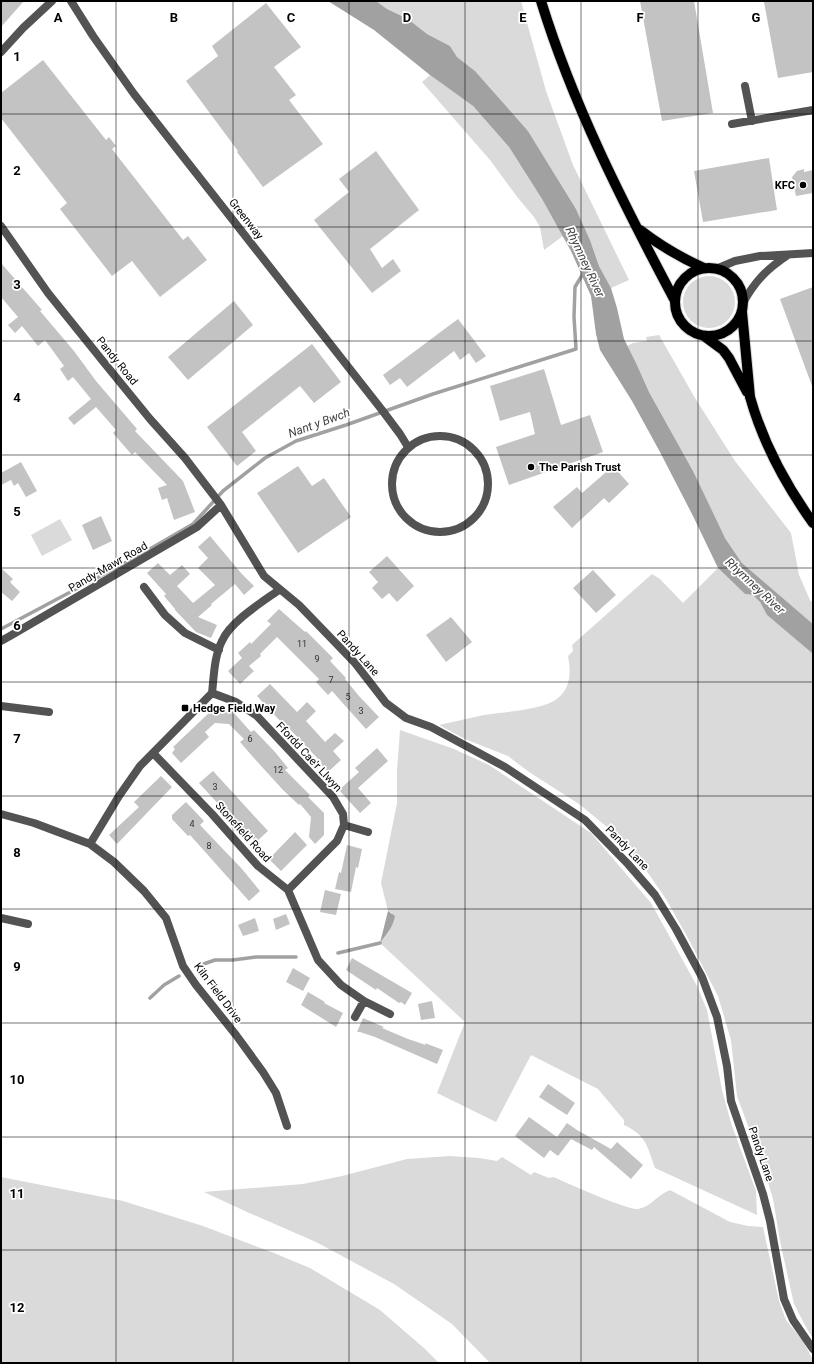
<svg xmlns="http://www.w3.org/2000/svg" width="814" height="1364" font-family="Roboto,sans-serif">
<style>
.green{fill:#dadada}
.water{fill:#a1a1a1}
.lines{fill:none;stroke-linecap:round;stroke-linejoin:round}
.stream{stroke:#a1a1a1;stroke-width:3.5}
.building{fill:#c3c3c3}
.primary-casing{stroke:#dbdbdb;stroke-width:12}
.minor{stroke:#535353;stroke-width:8}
.primary{stroke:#000;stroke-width:10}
.grid{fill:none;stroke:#000;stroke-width:1;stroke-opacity:0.55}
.poi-dot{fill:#000;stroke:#fff;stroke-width:1.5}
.labels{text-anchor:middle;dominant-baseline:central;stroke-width:3.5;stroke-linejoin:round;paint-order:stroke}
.number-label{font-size:9px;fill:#313131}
.poi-label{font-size:11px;font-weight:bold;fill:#000;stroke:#fff;text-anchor:start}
.street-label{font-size:11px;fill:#000;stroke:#fff}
.water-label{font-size:12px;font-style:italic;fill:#424242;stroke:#fff}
.grid-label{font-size:13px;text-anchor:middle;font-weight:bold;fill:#000;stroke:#fff;stroke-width:3.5;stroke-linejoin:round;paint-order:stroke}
</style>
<rect width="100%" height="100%" fill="#fff"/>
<path class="green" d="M376,1H521L546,91L573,165L629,280L611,288L599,266L590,240L576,209L528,131L475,71L457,57L450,46L427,34L408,19L387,9Z
M430,75L473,106L509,147L542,199L563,236L544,250L540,227L534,217L518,198L490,160L422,82Z
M683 302a26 26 0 1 1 52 0a26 26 0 1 1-52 0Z
M659,335L695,398L735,461L791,533L799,575L810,600L813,603V624L742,563L734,551L725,538L708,505L693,471L649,392L637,365L627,346L633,343L647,341L646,337Z
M60,519L72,540L42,556L31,535Z
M718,568L745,594L753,595L760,602L767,615L813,654V1338L807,1329L794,1304L780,1241L773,1199L765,1172L737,1096L731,1040L718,996L689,940L666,899L641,863L607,827L579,804L529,772L508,756L465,739L439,725C454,722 469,718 484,715C502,712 545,710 558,698C571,687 571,672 568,656L573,651L572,645L652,574L660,579L683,603Z
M400,730L454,749L489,765L591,833L651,903L697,986L707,1010L722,1090L731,1123L756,1191L757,1215L655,1168C647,1146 647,1136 624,1125V1120L598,1089L531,1055L496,1122L437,1093L465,1022L380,943L389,932L392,913L388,911L381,883L397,803V771Z
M450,1156L479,1158L497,1161L502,1157L531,1175L534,1172L549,1178L553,1177C568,1183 626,1210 638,1209C651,1207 658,1194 670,1190L730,1222L748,1226L763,1227L779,1301L786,1320L803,1341L813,1360V1363H490L452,1324L394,1284L316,1242L247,1212L204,1192L303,1184L342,1176L407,1159Z
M1,1177L123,1201L203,1226L274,1253L310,1268L380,1310L425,1349L439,1363H1Z"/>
<path class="water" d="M328,1H376L387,9L408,19L427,34L450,46L457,57L475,71L528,131L576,209L590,240L599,266L611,288L617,308L624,339L637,365L649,392L693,471L725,538L742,563L813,624V654L767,615L760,602L753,595L745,594L718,568L693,516L660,452L632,401L600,350L596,334L591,296L571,251L542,199L509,147L473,106L430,75L374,30Z
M388,911L395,916C393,927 387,934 380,943Z"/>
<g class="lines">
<path class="stream" d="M1,629L136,557L193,524L223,491L265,458L296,441L346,425L433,394L576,349L574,317L575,287L584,272
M338,953L380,943
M195,967L215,960H233L256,957H296
M150,998L164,985L179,976"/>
</g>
<path class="building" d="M1,1H24L1,27Z
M640,1H694L713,113L662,121Z
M771,1H813V72L778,78L764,2Z
M266,3L301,47L274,67L296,95L289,100L323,144L263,187L237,152L238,151L186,81L218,56L212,46Z
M43,60L106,140L109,137L116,146L112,149L183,240L188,236L207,260L160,297L132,261L112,276L60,209L67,203L1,118V93Z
M376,151L419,210L370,249L382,268L393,259L401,271L372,293L314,220L349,192L339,179Z
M769,158L777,210L703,222L694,171Z
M804,169V172L813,170V193L796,196L792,177L797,171Z
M1,263L42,310L40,311L74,351L96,381L137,429L135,431L183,481L195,512L174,520L167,498L162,500L158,488L167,485L135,452L132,455L113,433L116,430L96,407L74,425L68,418L91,399L73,377L68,381L60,369L64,366L45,340L38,346L22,326L15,333L8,325L18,317L1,297Z
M813,287V385L812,386L780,299Z
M234,301L253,325L188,380L168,357Z
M458,319L486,356L476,363L469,353L460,360L454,351L407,387L400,378L390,385L383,375Z
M312,344L341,382L314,403L300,386L242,432L256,451L237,466L207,427Z
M544,369L561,425L590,415L603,452L509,485L496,447L535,434L530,412L500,421L490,386Z
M21,462L37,491L26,497L18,483L14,486L11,480L1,485V473Z
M298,466L312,486L324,478L351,517L298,553L257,493Z
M613,466L629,484L609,503L604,498L572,528L553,507L577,487L582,493Z
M101,516L112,541L93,550L82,525Z
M210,536L241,573L254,586L244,595L235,584L211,604L212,605L198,617L217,625L211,638L196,632L175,610V609L164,596L166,594L147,573L158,563L170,575L182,565L190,574L177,586L193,603L215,585L198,568L208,558L198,547Z
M387,556L414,586L397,602L389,593L382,599L372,588L378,582L369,572Z
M1,568L13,579L10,582L20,592L12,601L1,592Z
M593,570L616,595L596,613L573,588Z
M279,609L305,632L306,631L333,658L330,661L346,678L345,679L359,696L379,717L366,729L332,691L328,695L316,682L319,679L277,637L260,654L261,656L249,666L254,671L240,684L228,671L242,658L238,653L250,642L251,644L271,624L267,621Z
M451,617L472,642L446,662L426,635Z
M270,684L297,712L307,702L316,711L306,721L325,742L335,733L344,741L333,751L341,760L328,772L321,764L322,763L284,723L283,724L257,696Z
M211,711L233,712L251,732L254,730L275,752L288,768L285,770L310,795L308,797L324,813V835L315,844L309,837L311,817L300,804L299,805L283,790L253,757L240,742L244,739L229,724L215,723L205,732L209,737L181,763L172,753L175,749L173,747Z
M377,748L388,761L358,788L371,803L360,813L339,790L359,772L355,768Z
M213,771L268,831L256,842L234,819L233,820L199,783Z
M161,776L172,787L117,844L109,835L139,807L134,802Z
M186,802L204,821L200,825L242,869L260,891L249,901L190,835L188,836L172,819V815Z
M295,832L307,845L281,871L269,859Z
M347,845L362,849L358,868L356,867L351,892L335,889L339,872L341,873Z
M325,890L341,894L336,915L320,912Z
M286,914L290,924L276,930L273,919Z
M255,918L259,931L243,936L238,925Z
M352,958L412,993L405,1005L401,1002L399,1003L377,988L376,990L346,970Z
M293,968L310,978L303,991L286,982Z
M308,992L325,1002L324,1003L343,1013L336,1027L301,1005Z
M432,1001L435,1018L421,1020L418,1004Z
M363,1018L384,1027L382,1028L408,1039L426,1045L425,1043L443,1050L437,1064L375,1037L360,1032H357Z
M548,1084L575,1103L567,1115L539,1097Z
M529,1117L557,1137L567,1123L577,1130L611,1149L617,1142L643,1165L631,1179L594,1147L592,1150L571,1139L558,1156L550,1150L544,1158L515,1136Z"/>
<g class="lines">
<g class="primary-casing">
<path id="primary" d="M541,1C573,105 623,203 674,299
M640,230C662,247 679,257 704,268
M675 302a34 34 0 1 1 68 0a34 34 0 1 1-68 0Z
M742,312L750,397C763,443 785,484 813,523
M704,336L723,350L729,358L747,392"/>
</g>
<path class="minor" d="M71,1L93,36L134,94L382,410L400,434L408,447
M1,52L23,28L52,1
M745,86L752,121
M732,124L813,110
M1,226L48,293L106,365L150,419L185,458L221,505L264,576L299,605L355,663L386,703L406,718L431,727L505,767L585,820L628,864L655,895L676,929L702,977L717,1017L727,1066L731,1101L763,1194L770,1221L784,1299L793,1320L813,1349
M716,269L735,261L760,256L813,253
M743,303C755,281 767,269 788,255
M392 484a48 48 0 1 1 96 0a48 48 0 1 1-96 0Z
M144,587L165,615L185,633L219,650
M1,641L10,636L197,527L221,505
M212,693L236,702L257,716L333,797L343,814L344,825L337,841L288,890
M212,693C214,676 214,657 222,641C230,622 262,602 279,590
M1,706L49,712
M153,753L212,814L258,866L288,890L318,960L341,985L364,1001L390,1014
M1,814L34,823L90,844L114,862L144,891L166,918L183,966L196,985L236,1035L263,1072L276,1093L287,1126
M344,825L368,832
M90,844L119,796L140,766L212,693
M1,918L28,924
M355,1017L364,1001"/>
<use href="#primary" class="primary"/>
</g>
<path class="grid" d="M116,1V1363M233,1V1363M349,1V1363M465,1V1363M581,1V1363M698,1V1363M1,114H813M1,227H813M1,341H813M1,455H813M1,568H813M1,682H813M1,796H813M1,909H813M1,1023H813M1,1137H813M1,1250H813"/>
<g class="poi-dot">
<circle cx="803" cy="185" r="4"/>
<circle cx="531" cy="467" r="4"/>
<rect x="181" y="704" width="8" height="8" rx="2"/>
</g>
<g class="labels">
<g class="number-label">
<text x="302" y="644">11</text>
<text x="317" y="659">9</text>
<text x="331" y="680">7</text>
<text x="348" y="697">5</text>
<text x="361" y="711">3</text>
<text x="250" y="739">6</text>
<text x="278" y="770">12</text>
<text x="215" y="787">3</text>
<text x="192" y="824">4</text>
<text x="209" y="846">8</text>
</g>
<g class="poi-label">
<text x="795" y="185" text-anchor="end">KFC</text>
<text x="539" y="467">The Parish Trust</text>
<text x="193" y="708">Hedge Field Way</text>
</g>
<g class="street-label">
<text transform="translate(246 219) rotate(52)">Greenway</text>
<text transform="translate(117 361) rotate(51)">Pandy Road</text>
<text transform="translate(108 567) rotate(-30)">Pandy-Mawr Road</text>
<text transform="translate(358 653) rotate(48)">Pandy Lane</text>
<text transform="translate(309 757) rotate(47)">Ffordd Cae'r Llwyn</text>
<text transform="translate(243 832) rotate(48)">Stonefield Road</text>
<text transform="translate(627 848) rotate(46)">Pandy Lane</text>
<text transform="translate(218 993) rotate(53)">Kiln Field Drive</text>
<text transform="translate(761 1154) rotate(71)">Pandy Lane</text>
</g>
<g class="water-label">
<text transform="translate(585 262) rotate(65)">Rhymney River</text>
<text transform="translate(319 423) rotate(-20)">Nant y Bwch</text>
<text transform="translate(755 586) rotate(43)">Rhymney River</text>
</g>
</g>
<g class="grid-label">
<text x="58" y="22">A</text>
<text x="174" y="22">B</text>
<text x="291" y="22">C</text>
<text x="407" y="22">D</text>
<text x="523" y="22">E</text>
<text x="640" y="22">F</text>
<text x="756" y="22">G</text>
<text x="17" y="61">1</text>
<text x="17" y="175">2</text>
<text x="17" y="289">3</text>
<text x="17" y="402">4</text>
<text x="17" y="516">5</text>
<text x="17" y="630">6</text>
<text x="17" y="743">7</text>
<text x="17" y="857">8</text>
<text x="17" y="971">9</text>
<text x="17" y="1084">10</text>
<text x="17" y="1198">11</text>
<text x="17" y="1312">12</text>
</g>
<rect width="814" height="1364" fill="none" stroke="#000000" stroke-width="4"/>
</svg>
